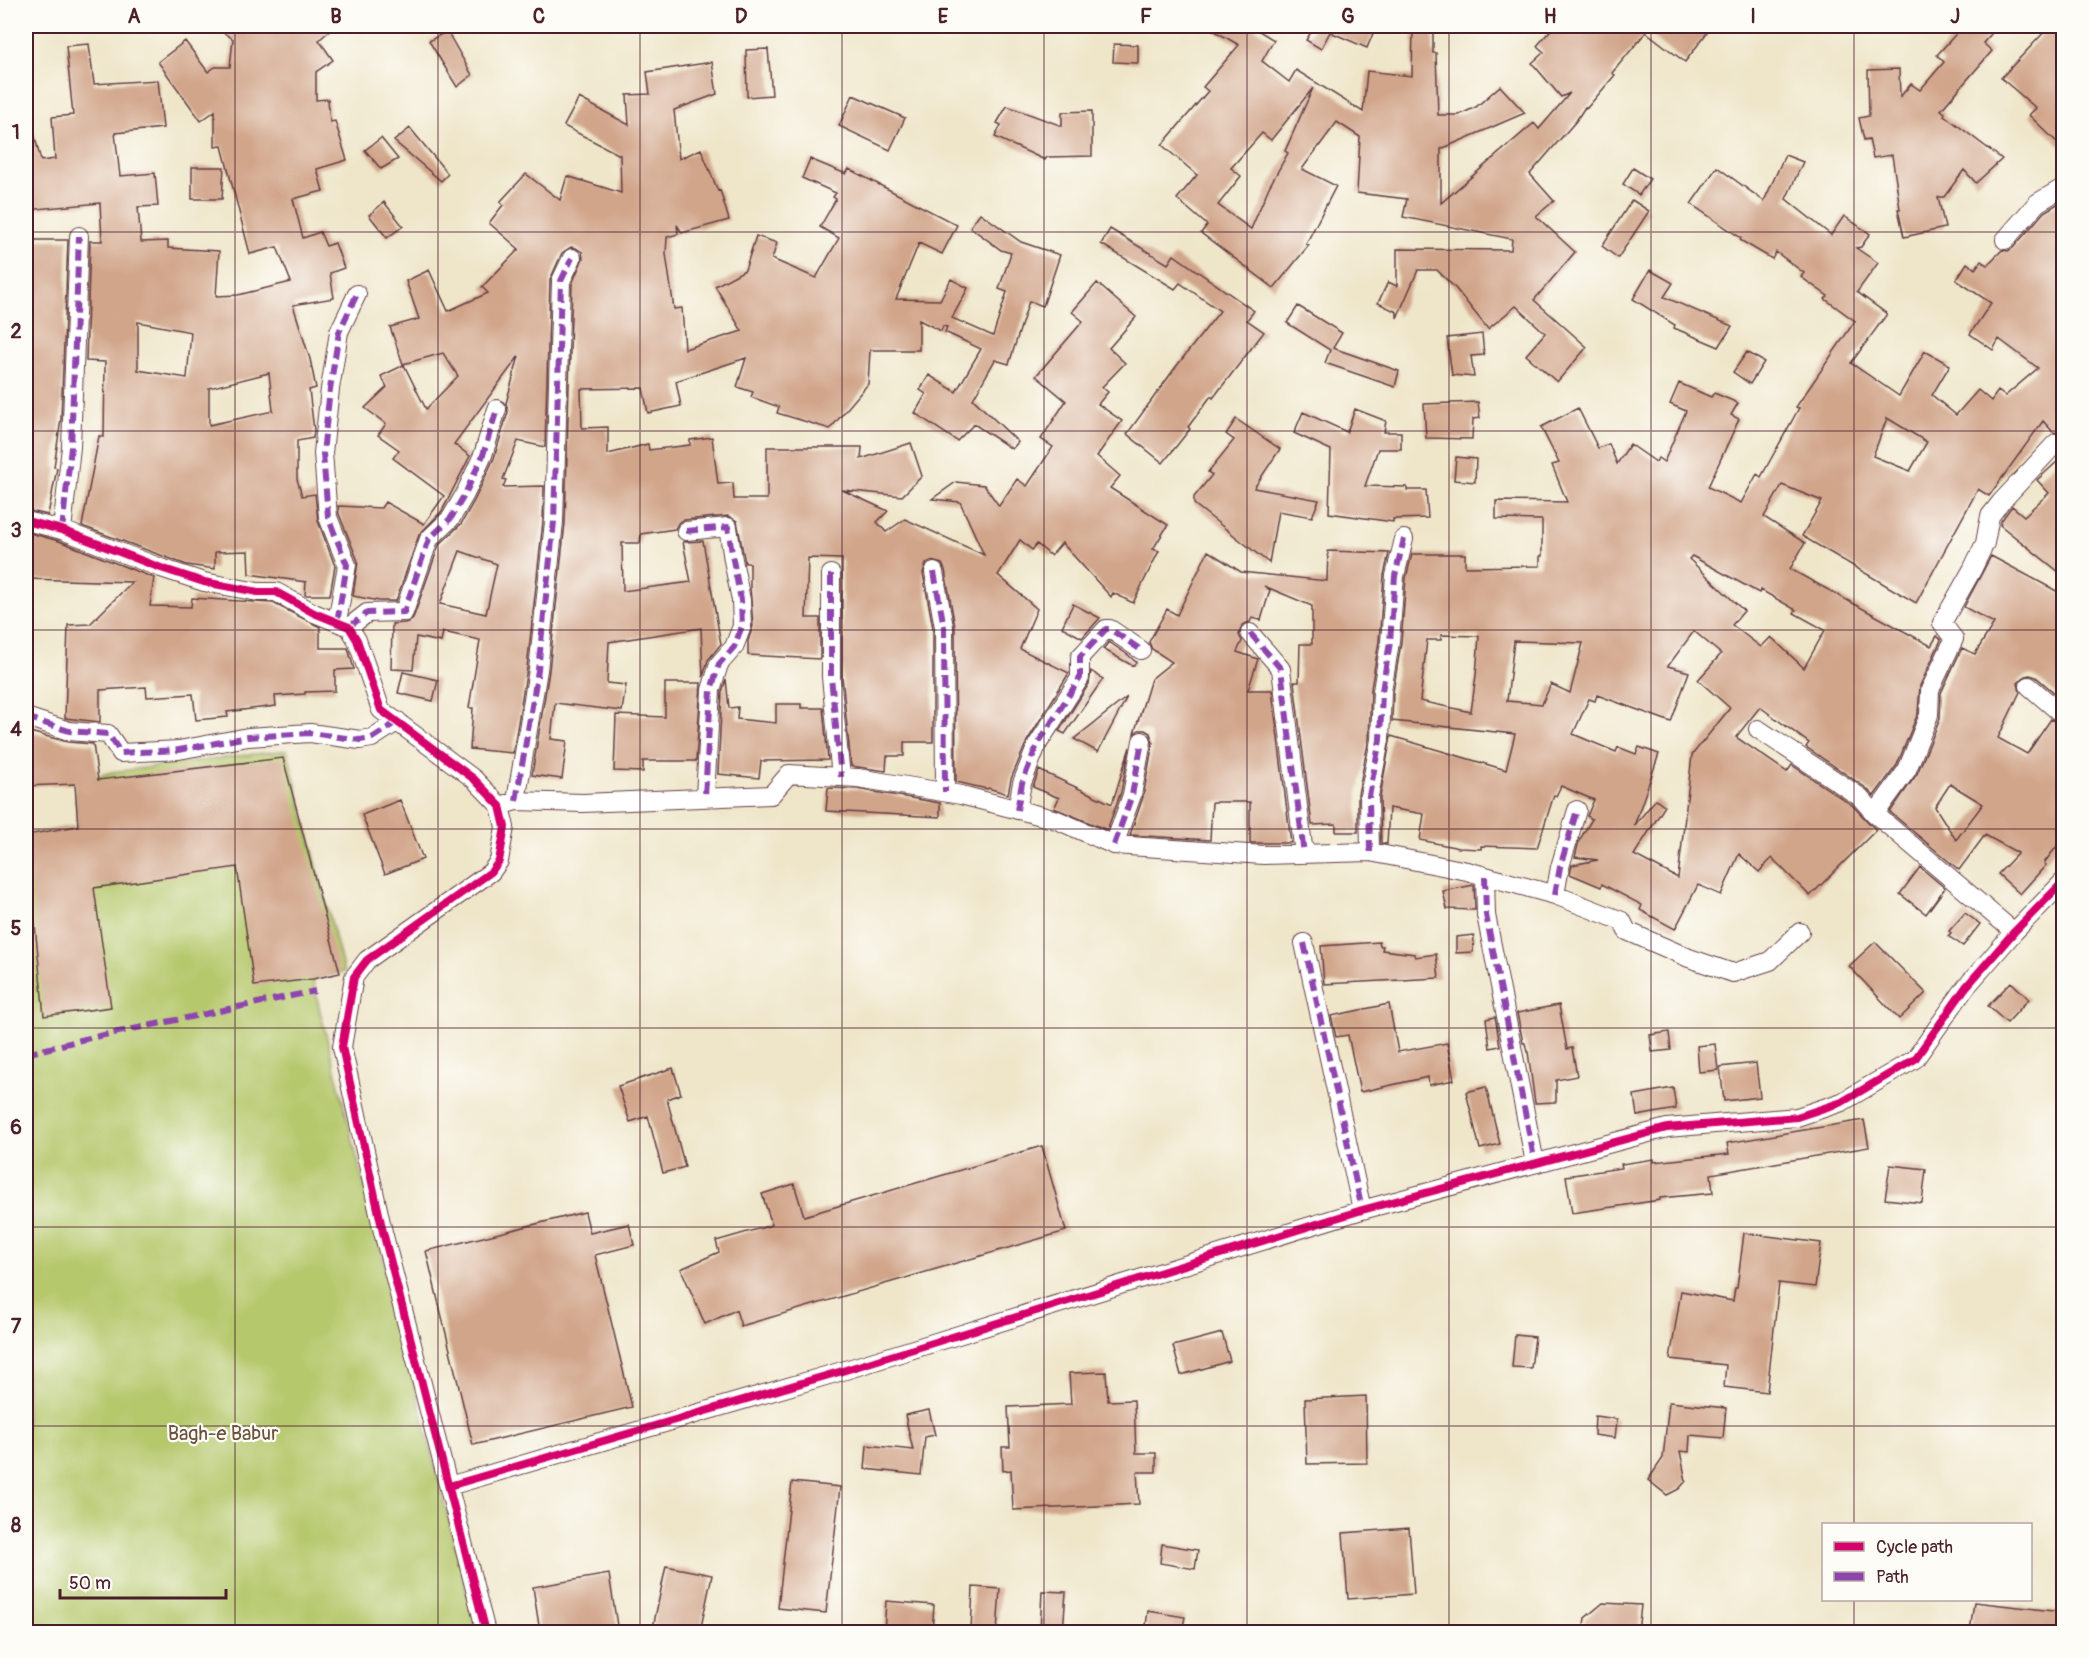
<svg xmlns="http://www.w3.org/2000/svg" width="2089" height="1658" font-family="Pangolin,sans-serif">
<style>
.green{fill:#b5c86c;stroke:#80744c;stroke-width:1.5}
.building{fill:#d1a58a;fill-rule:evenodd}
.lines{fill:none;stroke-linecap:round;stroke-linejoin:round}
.minor-casing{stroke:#633d43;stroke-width:20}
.minor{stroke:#fff;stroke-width:18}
.quiet{stroke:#8e44ad;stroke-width:6;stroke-dasharray:12 6;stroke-linecap:butt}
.cycleway-casing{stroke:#fdfcf7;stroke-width:11}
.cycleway{stroke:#d6006c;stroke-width:8}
.grid{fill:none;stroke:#4a1f2b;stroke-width:1.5;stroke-opacity:0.55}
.labels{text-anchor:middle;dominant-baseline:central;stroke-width:4.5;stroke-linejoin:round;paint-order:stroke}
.park-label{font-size:20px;fill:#6a523e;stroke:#fdfcf7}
.neatline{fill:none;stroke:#4a1f2b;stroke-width:2}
.grid-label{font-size:20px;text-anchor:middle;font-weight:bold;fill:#4a1f2b}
</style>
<rect width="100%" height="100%" fill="#fdfcf7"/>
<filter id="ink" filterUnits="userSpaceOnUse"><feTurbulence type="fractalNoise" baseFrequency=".0167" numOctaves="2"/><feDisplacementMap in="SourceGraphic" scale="12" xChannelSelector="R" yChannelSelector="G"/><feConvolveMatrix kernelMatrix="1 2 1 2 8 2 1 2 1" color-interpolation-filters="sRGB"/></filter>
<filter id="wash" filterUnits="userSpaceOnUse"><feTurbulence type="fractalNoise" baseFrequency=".008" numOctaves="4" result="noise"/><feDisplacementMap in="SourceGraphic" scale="24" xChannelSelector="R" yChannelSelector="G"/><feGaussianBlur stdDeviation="1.35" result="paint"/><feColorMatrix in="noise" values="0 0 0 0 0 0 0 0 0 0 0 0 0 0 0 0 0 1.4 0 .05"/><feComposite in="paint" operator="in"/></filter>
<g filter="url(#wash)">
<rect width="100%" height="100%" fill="#efe6ca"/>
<path class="green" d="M287,750L343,968L344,972L313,979L315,991L477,1632H26V835L78,826L75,783L112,772Z"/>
<g id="blocks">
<path class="building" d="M214,26H335L319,40L333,60L316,72V100L328,99L330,122L335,121L347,160L317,169L323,191L293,199L303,238L320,232L326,246L335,243L344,268L330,273L334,298L293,305L310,359L316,388L309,390L314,430L313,438L297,441V479L302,496L315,494L318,521L335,566L330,595H305L306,582L249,574L248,551L215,552V569L187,565L82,526L99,436L104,437L105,362L86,361L90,241H102L100,203L26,210V127L32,126L41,161L55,159L52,117L73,115L66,46L89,44L94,84L158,80L163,128L115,133L120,176L155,173L158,206L138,207L141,242L168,241V248L219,251L216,296L238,295L291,282L277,247L250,254L222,146L215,147V111L201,121L158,62L185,41L208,72L215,67H230L233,39ZM138,322L191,332L187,378L138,370ZM269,373L273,411L209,425V388Z
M1206,26H1251L1274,40L1262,61L1289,82L1296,70L1363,112L1367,71L1412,76L1413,27H1433V53H1436L1438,115H1459L1476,107L1500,86L1525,113L1441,149V203L1534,123L1539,129L1570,93L1561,97L1532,63L1544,52L1537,46L1554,26H1712L1685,62L1646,32L1612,73L1615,75L1587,108L1585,107L1576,121L1530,174L1554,201L1536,216L1575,252L1534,300L1587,347L1557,382L1526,355L1545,333L1516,306L1488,329L1456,289L1437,270H1418L1397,318V312L1378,303L1388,282L1397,286V249L1511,250L1512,239L1403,217L1407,199L1357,193L1360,137L1337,122L1302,169L1336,186L1306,244L1309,245L1274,288L1201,233L1207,225L1177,199L1197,175L1162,145L1208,91L1203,87L1239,45ZM1313,88L1285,151L1288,153L1269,187L1251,229L1218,205L1241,176L1231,168L1262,133L1271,140Z
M1315,26H1361L1374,31L1367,48L1330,32L1321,49L1306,40Z
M1963,26H1983L1992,33L1983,43L1992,51L1941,110L1945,113L1944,115L2002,159L1976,183L1964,170L1944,197H1938L1945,228L1904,237L1898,209H1900L1892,155L1873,158L1869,139L1864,140L1859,118L1869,116L1868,70L1899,69L1900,97L1911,84L1920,90L1944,62L1937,55Z
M2050,26H2064V149L2029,115L2036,108L2001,78Z
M447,31L472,75L457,87L429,41Z
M1114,44L1138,45V63L1113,62Z
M768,49L772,95L747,97L746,50Z
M712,62L717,94L674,110L679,159L701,149L718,191L720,190L729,220L682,233L677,225L678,234L667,237L666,254L674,309L682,308L685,349L742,331L715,286L745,270L756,236L777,243L772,259L816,278L839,238L820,227L836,199L833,197L836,193L802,178L810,159L846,174L849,169L957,225L942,254L919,243L896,299L940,300L951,279L968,288L952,318L993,336L1007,292L999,289L1011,253L1001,250L970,227L980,213L1021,242L1060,255L1043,306L1029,301L1009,364L995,360L973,399L1018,442L1012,449L974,424L957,441L915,413L926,394L920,390L929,375L956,392L981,349L945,332L947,327L943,326L941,331L919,320V350H870L868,384L830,429L777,413L779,407L751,397L753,392L737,387L746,358L676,381L681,406L648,413L643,388L581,389L582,428L608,427V454L648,444L649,450L690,445V440L712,437L718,484L733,483L734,499H767V447H862L861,459L911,443L922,476L902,496L842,490L888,511L877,522L886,532L905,519L984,555L960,502L932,499L956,482L984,485L999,506L1017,479L1027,486L1053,447L1041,439L1066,401L1036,376L1083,321L1072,312L1097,283L1136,317L1109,348L1125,363L1102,387L1108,392L1098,404L1122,421L1097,456L1120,476L1110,488L1168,525L1153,549L1159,551L1133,603L1113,593L1111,597L1062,543L1051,556L1037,544L1032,550L1020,540L998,575L1037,609L1020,649L1069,673L1027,741L1011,779L1008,794L988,788L987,789L956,782L955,627L945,570L942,564L931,561L926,564L923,573L933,628V742H904V756H887L886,771L851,766L842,676V559L808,558L806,618H820V659L748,655V641L753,626L750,586V563H745L737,521L728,516L684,520L679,522L675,529L641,534L640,543H622L623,591L691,582L683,542L703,541L721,644L708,660L703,677L701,628L609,642L607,683L626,685L622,711L555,703L551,739L567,741L562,779L532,775L549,671L565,523L572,284L583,258L582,252L576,248L571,247L562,253L550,280L545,447L518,441L503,479L506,480L503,487L544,486L543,521L527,668L513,753L470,749L473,708H469L480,640L443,632L441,642L416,637L413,670L391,669L392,624L405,623L411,621L414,616L439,545L461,524L475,499L494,458L508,412L506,403L519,356L454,444L470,456L442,511L419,535L396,601H379L353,596L358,561L339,514L338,506L381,508L385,502L424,524L444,496L393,458L399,450L378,435L386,424L365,408L387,387L381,376L404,365L426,409L458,376L443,353L403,364L390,327L419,319L406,281L429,270L448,311L488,293L482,287L519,249L489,223L503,205L500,202L526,174L560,200L567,176L621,193L620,155L564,126L579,98L629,125L627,95L650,94L647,72ZM460,551L497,564L486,614L440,604Z
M853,95L905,118L890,150L839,126Z
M1007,106L1062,126V112L1092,111V156L1047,157L1045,160L995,137L1001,125L997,123Z
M410,128L448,174L441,181L394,141Z
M381,138L398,159L381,169L365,150Z
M1785,155L1803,162L1786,199L1831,235L1844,216L1870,234L1861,247L1856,248L1878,263L1857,292L1887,314L1851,363L1899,396L1925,351L1950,365L1932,395L1956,415L1978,390L1991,401L1998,391L2005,396L2038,368L1999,339L1993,350L1970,334L1991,303L1956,280L1967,263L1975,269L1981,261L1987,265L2002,250L2008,251L2013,248L2044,212L2064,200V435L2053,432L2043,421L1989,496L1978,489L1916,603L1802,536L1822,501L1782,485L1764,517L1805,543L1790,569L1931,646L1937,636L1941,640L1920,686L1918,713L1897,765L1874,796L1866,788L1806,747L1809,743L1760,707L1736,737L1787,772L1792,765L1853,806L1876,830L1810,896L1772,858L1759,872L1739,854L1721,895L1698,885L1675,929L1640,910L1642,905L1602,884L1601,887L1570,874L1572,865L1598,860L1575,857L1579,841L1592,819L1587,816L1594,800L1561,786L1556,796L1554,795L1537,848L1481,846V849L1459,848L1420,840L1424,814L1389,808L1387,844L1381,843L1380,797L1391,736L1506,770L1515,734L1392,721L1393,692L1401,643L1406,578L1412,554H1465V567L1540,566V556H1542V520L1496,519V501L1567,502L1552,465L1559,463L1541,427L1578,408L1598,448L1609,444L1617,464L1630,444L1656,462L1658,458L1664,462L1686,411L1670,404L1679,383L1711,397L1714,393L1738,403L1731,415L1739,419L1708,487L1741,503L1757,474L1761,477L1799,408L1796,407L1855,321L1825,299L1828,296L1801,277L1804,273L1776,252L1772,259L1740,240L1741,238L1691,204L1717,167L1764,201ZM1887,418L1927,442L1910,471L1873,456ZM1692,556L1759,593L1761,590L1796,610L1794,613L1825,630L1804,668L1771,637L1761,647L1732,625L1744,611L1689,559ZM1694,631L1721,654L1698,680L1730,708L1692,755L1678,878L1634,855L1665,806L1656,799L1634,826L1659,754L1639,747L1636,754L1618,747L1616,752L1573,734L1589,699L1595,701L1597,695L1671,722L1689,672L1668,666ZM1441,635L1479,636L1476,675L1471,712L1420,701L1427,640H1441ZM1514,641L1583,643L1570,693L1551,684L1542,704L1507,701Z
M192,167H224L222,199H192Z
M1633,168L1650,179L1639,195L1623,184Z
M1632,200L1649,211L1618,258L1602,246Z
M384,202L403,226L387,238L369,215Z
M1110,229L1168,264L1174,255L1254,311L1247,320L1264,332L1213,398L1211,396L1188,427L1190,429L1163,463L1127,434L1175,368L1220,311L1180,283L1175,289L1101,244Z
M26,240H68L61,419L54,467L57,468L48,515L26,510Z
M1650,270L1673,283L1664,297L1732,326L1719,347L1674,328L1675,325L1633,299Z
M1298,306L1342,333L1333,348L1399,371L1395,387L1325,363L1330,350L1287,323Z
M1482,334L1484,355L1471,356L1474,377L1452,375L1447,338Z
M1747,352L1764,362L1750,384L1733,372Z
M1478,402L1480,418L1473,419L1472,439L1426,438L1424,404Z
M1355,409L1386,421L1384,432H1401V449H1378L1365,486L1407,487V490H1426L1428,518L1393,519V522L1329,513L1331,450L1294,433L1303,412L1347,432Z
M1236,419L1280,449L1254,488L1319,500L1312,517L1278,511L1269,563L1194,504V497L1212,475L1208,472L1234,440L1226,434Z
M1456,457L1476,459L1475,482L1454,480Z
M2059,460L2064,461V576L2000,525L2001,521L2012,506L2024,516L2049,493L2037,480Z
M26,532L59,541L154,578L150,606L191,607L192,598L273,603L320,627V648H348L354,669L335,670V691L305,692V694L275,696L276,706L227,712L228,717L196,720L193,694L147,697L146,687L100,690V722L65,718L68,625L90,624L132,582L26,579Z
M1208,551L1241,572L1327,581L1328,551L1389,553L1384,575L1379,641L1371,689L1369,739L1358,794V832H1336V824L1312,825L1294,682H1299L1300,644H1312V606L1264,586L1270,590L1261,620L1252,618L1250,622L1242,625L1239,635L1242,641L1237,652L1258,659L1248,690H1272L1291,843H1250V802H1212L1210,840L1130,835L1143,797L1153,742L1150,733L1145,730H1139L1134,734L1151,679L1172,662L1152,649L1149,642L1167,609L1177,615Z
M1991,556L2064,595V701L2036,677L2030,675L2025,676L2018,683L2020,692L1998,738L2027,754L2051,719L2064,727V837L2044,863L2046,865L2020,894L1998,874L2018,853L1985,835L1959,870L1890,812L1917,774L1940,719L1941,693L1962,648L1975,654L1994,623L1964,607ZM1950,784L1983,804L1956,840L1935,807Z
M1073,604L1100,618L1082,638L1062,627Z
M1109,642L1128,655L1136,662L1133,666L1103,649Z
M1091,671L1103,679L1065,734L1059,731L1089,684Z
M403,672L438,680L433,701L398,693Z
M726,679L729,708L738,707L737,719L776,723V704H801V708H823L828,760L761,761L759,778L718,774L722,692Z
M665,683H701L696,761H643V772L614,771L616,715L665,717Z
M1127,697L1098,752L1074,739Z
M26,731L68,742L93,744L98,780L283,758L340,973L313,979L254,986L237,867L94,888L111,1007L44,1016L26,835L78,826L75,784L26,786Z
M1130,747L1121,792L1107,830L1054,808L1059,798L1033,787L1039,770L1112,804Z
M828,788L857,789L940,803V817L826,811Z
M400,800L423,859L385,874L362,815Z
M1920,867L1945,888L1926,914L1900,894Z
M1474,885L1475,910L1447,909L1443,891Z
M1965,913L1980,924L1963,946L1948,936L1951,933L1949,931Z
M1474,935L1473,952L1456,953V937Z
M1379,942L1380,946H1383L1382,950L1415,954V957L1436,954L1439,978L1324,984L1321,946Z
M1875,942L1926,993L1899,1019L1849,966Z
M2011,982L2029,999L2007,1023L1988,1006Z
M1389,1004L1398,1052L1447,1043L1454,1080L1429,1085L1428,1077L1360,1092L1348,1035L1336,1037L1331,1016Z
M1559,1005L1567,1049L1572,1048L1577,1076L1556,1080V1102L1535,1103L1528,1052H1527L1525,1043H1523L1517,1013Z
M1495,1017L1500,1046L1490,1048L1486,1019Z
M1669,1032L1671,1050L1652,1052L1650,1035Z
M1715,1044L1718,1070L1699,1072L1697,1046Z
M1756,1063L1760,1097L1724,1101L1720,1067Z
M673,1068L681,1094L667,1099L685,1167L663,1173L648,1116L630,1122L618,1086Z
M1486,1087L1500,1144L1480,1149L1466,1092Z
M1673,1088L1676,1109L1637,1116L1634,1095Z
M1864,1120L1869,1147L1711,1174L1713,1193L1660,1198V1200L1572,1213L1566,1176L1622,1168L1621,1164L1654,1159V1162L1729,1154L1727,1143Z
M1042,1146L1066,1231L741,1326L736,1310L705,1324L681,1269L719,1252L716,1241L772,1225L762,1194L794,1184L804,1216Z
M1890,1165L1926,1169L1922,1203L1885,1199Z
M585,1212L590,1233L629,1224L634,1245L595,1255L632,1407L473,1445L426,1251Z
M1744,1233L1821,1243L1815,1287L1779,1283L1767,1392L1724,1387L1726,1365L1670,1359L1681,1291L1733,1301L1735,1288H1737Z
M1222,1333L1230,1361L1181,1375L1173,1346Z
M1515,1335L1535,1337L1531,1368L1512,1367Z
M1106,1372L1108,1401L1134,1400L1136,1453H1156V1472H1137L1139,1504L1013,1510L1011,1470L1003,1471L1002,1447H1010L1008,1407L1071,1404L1069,1373Z
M1366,1396L1367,1463L1307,1464L1305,1399Z
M1669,1402L1726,1408L1723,1438L1690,1435L1689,1452L1680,1451L1686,1481L1679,1489L1667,1495L1648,1480L1663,1458Z
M929,1410L935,1435L925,1437L921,1475L865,1469L867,1445L913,1450L905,1415Z
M1595,1416L1617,1419L1615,1438L1594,1435Z
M792,1482L840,1487L826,1613L778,1608Z
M1409,1528L1414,1594L1348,1599L1343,1533Z
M1162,1544L1198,1550L1195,1569L1160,1563Z
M666,1566L712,1575L700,1632H652Z
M609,1574L618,1632H540L533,1587Z
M973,1587L1000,1589L997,1632H971Z
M1042,1591L1066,1592L1063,1632H1040Z
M886,1601L934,1605L932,1632H884Z
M1974,1602L2062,1612L2059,1632H1970Z
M1603,1603L1641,1605L1638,1632H1583L1585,1618Z
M1148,1611L1185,1617L1182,1632H1145Z"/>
</g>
</g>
<g filter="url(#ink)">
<use href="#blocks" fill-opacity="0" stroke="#633d43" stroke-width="1.5"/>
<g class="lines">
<g class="minor-casing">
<path id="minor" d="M2005,240L2037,203L2064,187
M26,521L62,530L161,568L204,582L258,592H276L314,613L349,627L357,640L381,710L474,779L500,806L505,827L499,861L491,872L367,960L354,977L342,1047L383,1232L486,1632
M62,530L71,447L79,236
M686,531L728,527L733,560L741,600L742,626L734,647L719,664L711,690L705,797
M934,572L944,627L945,792
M831,574V677L841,777
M337,622L347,565L328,517L323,453L330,389L339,332L357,294
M349,627L367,613L404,612L429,539L451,518L465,494L483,455L497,409
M1250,633L1281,669L1304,854
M2029,686L2064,716
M26,717L69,731L108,734L121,753L179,750L248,737L310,733L360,740L372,738L398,721
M1758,729L1860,797L1875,814L2014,932
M516,801L538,670L554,522L561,281L572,258
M500,806L516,801L583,803L771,795L789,774L858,778L961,795L1057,820L1114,845L1264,855L1370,852L1467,871L1555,895L1622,921L1627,931L1689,958L1733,973L1770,961L1800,932
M1017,810L1022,783L1037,745L1080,678V657L1106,629H1110L1141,650
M1875,814L1907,770L1929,715L1930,690L1954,639L1942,623L1972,570L1985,543L1990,516L2001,502L2056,443L2064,450
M1114,845L1132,795L1142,741
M1370,852L1369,796L1380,740L1382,691L1390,642L1395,576L1404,539
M1485,876L1486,915L1535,1163
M1555,895L1560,867L1577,810
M1304,943L1362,1210
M449,1486L839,1372L1362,1210L1667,1128L1797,1117L1842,1102L1915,1059L1966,987L2014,932L2064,881"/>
</g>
<use href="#minor" class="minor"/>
<path class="quiet" d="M62,530L71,447L79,236
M686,531L728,527L733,560L741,600L742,626L734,647L719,664L711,690L705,797
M934,572L944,627L945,792
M831,574V677L841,777
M337,622L347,565L328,517L323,453L330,389L339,332L357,294
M349,627L367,613L404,612L429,539L451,518L465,494L483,455L497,409
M1250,633L1281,669L1304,854
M26,717L69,731L108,734L121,753L179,750L248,737L310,733L360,740L372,738L398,721
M516,801L538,670L554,522L561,281L572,258
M1017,810L1022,783L1037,745L1080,678V657L1106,629H1110L1141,650
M1114,845L1132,795L1142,741
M1370,852L1369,796L1380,740L1382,691L1390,642L1395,576L1404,539
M1485,876L1486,915L1535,1163
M1555,895L1560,867L1577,810
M1304,943L1362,1210
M26,1054L85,1039L315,991"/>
<g class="cycleway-casing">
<path id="cycleway" d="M26,521L62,530L161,568L204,582L258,592H276L314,613L349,627L357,640L381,710L474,779L500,806L505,827L499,861L491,872L367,960L354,977L342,1047L383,1232L486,1632
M449,1486L839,1372L1362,1210L1667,1128L1797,1117L1842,1102L1915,1059L1966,987L2014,932L2064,881"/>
</g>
<use href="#cycleway" class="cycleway"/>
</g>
</g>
<path class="grid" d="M235,26V1632M438,26V1632M640,26V1632M842,26V1632M1044,26V1632M1247,26V1632M1449,26V1632M1651,26V1632M1854,26V1524M26,232H2064M26,431H2064M26,630H2064M26,829H2064M26,1028H2064M26,1227H2064M26,1426H2064M1854,1600V1632"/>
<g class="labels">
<g class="park-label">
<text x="223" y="1433">Bagh-e Babur</text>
</g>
</g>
<rect width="2089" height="1658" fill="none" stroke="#fdfcf7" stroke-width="66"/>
<rect x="1822" y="1523" width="210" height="78" fill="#fdfcf7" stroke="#b5a4a5" stroke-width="1.5"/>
<rect x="1834" y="1542" width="30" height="9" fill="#d6006c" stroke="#b5a4a5" stroke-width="1.5"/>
<text x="1876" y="1553" font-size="18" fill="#4a1f2b">Cycle path</text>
<rect x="1834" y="1572" width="30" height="9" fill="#8e44ad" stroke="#b5a4a5" stroke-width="1.5"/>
<text x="1876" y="1583" font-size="18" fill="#4a1f2b">Path</text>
<path d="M60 1589v9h166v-9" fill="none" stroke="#4a1f2b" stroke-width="3"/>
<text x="69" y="1589" font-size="18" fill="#4a1f2b" stroke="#fdfcf7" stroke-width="4.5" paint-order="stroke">50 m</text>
<rect x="33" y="33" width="2023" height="1592" class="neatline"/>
<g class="grid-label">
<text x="134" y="23">A</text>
<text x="336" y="23">B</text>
<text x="539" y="23">C</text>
<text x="741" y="23">D</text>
<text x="943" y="23">E</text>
<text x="1146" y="23">F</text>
<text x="1348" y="23">G</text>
<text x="1550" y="23">H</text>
<text x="1753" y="23">I</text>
<text x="1955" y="23">J</text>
<text x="16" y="139">1</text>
<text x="16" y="338">2</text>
<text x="16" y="537">3</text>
<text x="16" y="736">4</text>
<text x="16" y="935">5</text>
<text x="16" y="1134">6</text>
<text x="16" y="1333">7</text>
<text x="16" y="1532">8</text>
</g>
</svg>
